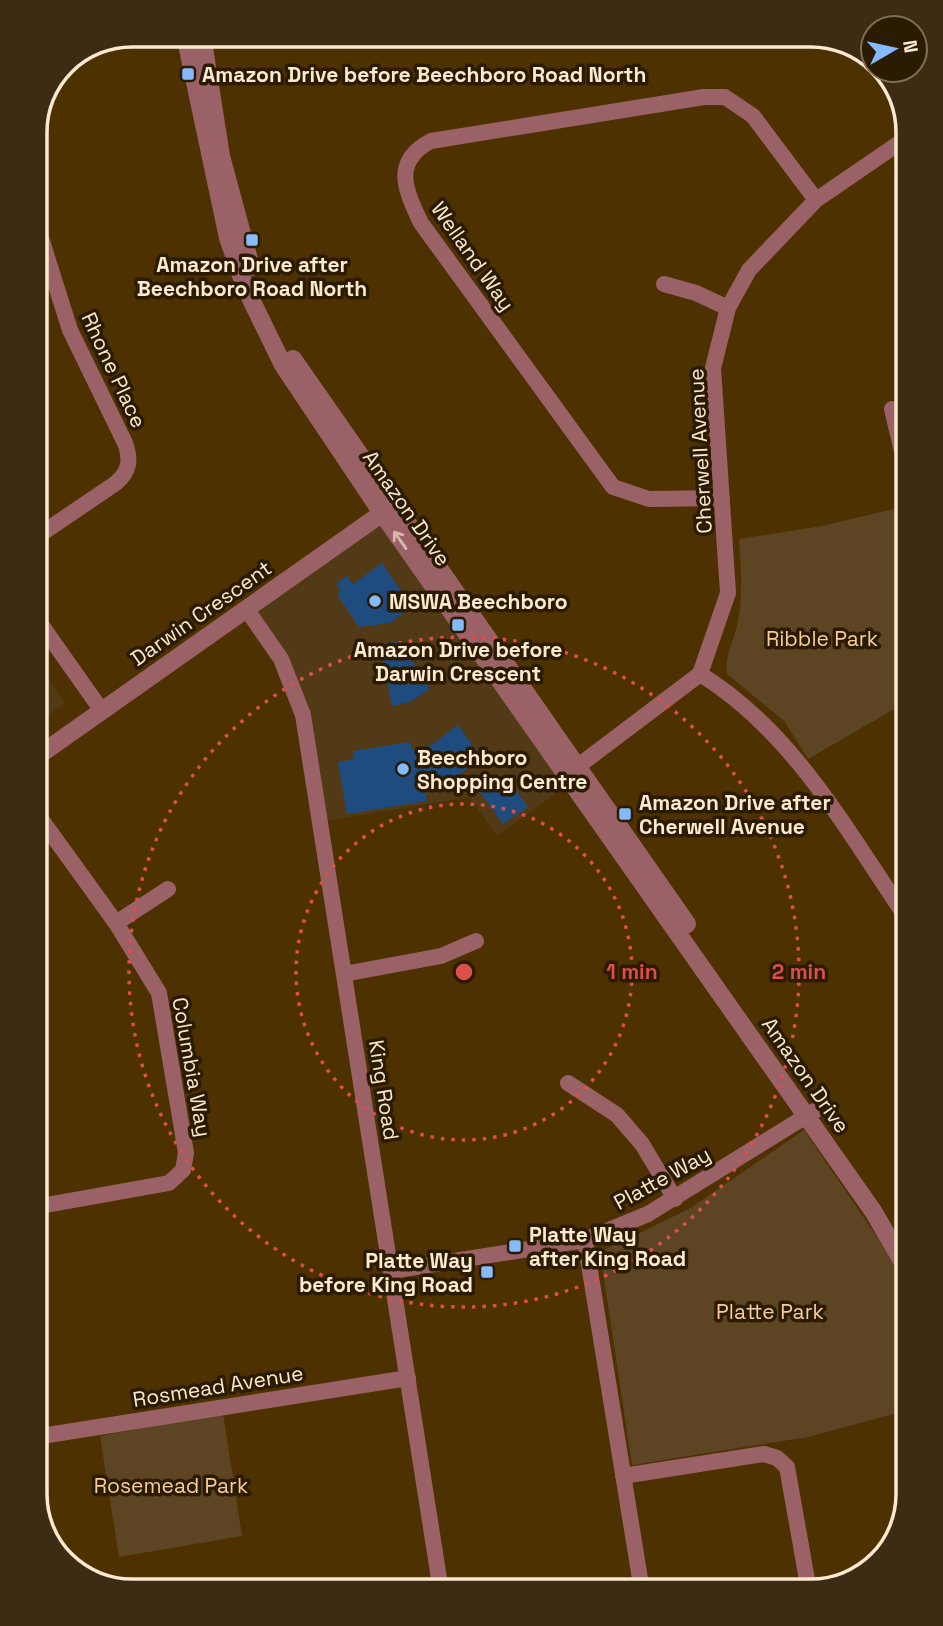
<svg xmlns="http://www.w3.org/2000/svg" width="943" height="1626" font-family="'Space Grotesk',sans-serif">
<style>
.built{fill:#533a17}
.green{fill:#5d4523}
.building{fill:#1e4c7f}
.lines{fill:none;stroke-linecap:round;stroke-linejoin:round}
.minor{stroke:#9a6166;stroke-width:16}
.tertiary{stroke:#9a6166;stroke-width:18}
.primary{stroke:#f98693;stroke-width:18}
.oneway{stroke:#d9b9ac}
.ring{fill:none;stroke:#dd4f4a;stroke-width:3.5;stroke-dasharray:3.5 7}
.poi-dot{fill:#86bbfb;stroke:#2c1b03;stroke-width:2.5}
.labels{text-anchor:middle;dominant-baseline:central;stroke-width:7;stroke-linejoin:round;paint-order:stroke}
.poi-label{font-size:21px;font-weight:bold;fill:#fbe9d2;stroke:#2c1b03;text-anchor:start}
.street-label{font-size:21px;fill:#fbe9d2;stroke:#2c1b03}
.park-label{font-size:21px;fill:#f5ce9c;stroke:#2c1b03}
.rim{fill:none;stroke:#fbe9d2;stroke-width:3.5}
.centre{fill:#dd4f4a;stroke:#2c1b03;stroke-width:3.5}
.ring-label{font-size:21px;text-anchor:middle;font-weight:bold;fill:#dd4f4a;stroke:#2c1b03;stroke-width:7;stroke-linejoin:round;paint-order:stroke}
</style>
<rect width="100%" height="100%" fill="#4e3100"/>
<path class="built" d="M382,513L572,782L497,836L469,797L320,822L303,715L247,610Z
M35,660L65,703L35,725Z"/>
<path class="green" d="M906,506L908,701L808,759L784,721L727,674C724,653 735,641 738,621C743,594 741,567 739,539L822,526Z
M804,1130L892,1259L908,1293V1410L808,1437L632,1465L600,1252L689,1209Z
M223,1413L242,1536L119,1557L100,1436Z"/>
<path class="building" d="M382,563L412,607L390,623L359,627L337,594L341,591L336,584L347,576L353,584Z
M399,641L430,689L410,702L392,706L380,645Z
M458,725L482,758L449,782L445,777L424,781L427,801L347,814L338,762L354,759L353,751L410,742L412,749L430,746Z
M496,779L505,792L513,786L528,807L503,824L480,792Z"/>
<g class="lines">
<path class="minor" d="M664,284L696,293L728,308
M892,409L908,477
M722,498L649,499L613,487L421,223C405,190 392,161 431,141L704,97H725L753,116L816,200
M35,538L116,483C130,471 131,459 125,443L70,330L35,219
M247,610L281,659L303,715L441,1591
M35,616L102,711
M700,674C793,731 847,831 908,920
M569,773L700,674L728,593L713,368L728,308L749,270L816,200L908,137
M116,923L168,889
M344,974L441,956L476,941
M568,1083L617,1115L642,1144L675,1199
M35,1207L169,1183L183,1170L186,1153L159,993L116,923L35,811
M585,1240L642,1591
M391,1271L585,1240L648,1214L816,1110
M35,1437L408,1378
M623,1476L764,1454L777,1458L787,1467L809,1591"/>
<path class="tertiary" d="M185,35L228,238L245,287L283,365L382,513L873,1211L908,1271
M202,35L221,156L251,267
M293,359L687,924
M35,758L391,507"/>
<path class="primary" d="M202,39L203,35"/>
</g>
<defs><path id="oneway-shaft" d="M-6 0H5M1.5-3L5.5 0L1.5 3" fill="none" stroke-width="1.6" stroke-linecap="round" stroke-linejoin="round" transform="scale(1.75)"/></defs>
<use class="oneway" href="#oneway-shaft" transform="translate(400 540) rotate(-125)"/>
<g class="ring">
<circle cx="464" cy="972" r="168"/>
<circle cx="464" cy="972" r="335"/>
</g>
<g class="poi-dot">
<rect x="181" y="67" width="14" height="14" rx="3.5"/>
<rect x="245" y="233" width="14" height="14" rx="3.5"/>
<circle cx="375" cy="601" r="7"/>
<rect x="451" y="618" width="14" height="14" rx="3.5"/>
<circle cx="403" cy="769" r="7"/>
<rect x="618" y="807" width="14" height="14" rx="3.5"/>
<rect x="508" y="1239" width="14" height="14" rx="3.5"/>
<rect x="480" y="1265" width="14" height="14" rx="3.5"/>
</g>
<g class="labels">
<g class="poi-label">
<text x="202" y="74">Amazon Drive before Beechboro Road North</text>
<text x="252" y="264" text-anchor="middle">Amazon Drive after<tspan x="252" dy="24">Beechboro Road North</tspan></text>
<text x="389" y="601">MSWA Beechboro</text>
<text x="458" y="649" text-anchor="middle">Amazon Drive before<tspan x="458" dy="24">Darwin Crescent</tspan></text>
<text x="417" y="757">Beechboro<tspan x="417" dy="24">Shopping Centre</tspan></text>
<text x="639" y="802">Amazon Drive after<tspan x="639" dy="24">Cherwell Avenue</tspan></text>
<text x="529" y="1234">Platte Way<tspan x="529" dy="24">after King Road</tspan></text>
<text x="473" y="1260" text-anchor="end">Platte Way<tspan x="473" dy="24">before King Road</tspan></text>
</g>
<g class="street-label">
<text transform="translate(473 256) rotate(55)">Welland Way</text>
<text transform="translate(114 370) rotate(65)">Rhone Place</text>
<text transform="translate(700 451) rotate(-93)">Cherwell Avenue</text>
<text transform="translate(407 508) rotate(55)">Amazon Drive</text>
<text transform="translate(201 613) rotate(-35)">Darwin Crescent</text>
<text transform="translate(192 1067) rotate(80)">Columbia Way</text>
<text transform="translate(806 1075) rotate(55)">Amazon Drive</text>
<text transform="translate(384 1090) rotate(81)">King Road</text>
<text transform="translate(662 1178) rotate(-29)">Platte Way</text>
<text transform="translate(218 1386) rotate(-9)">Rosmead Avenue</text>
</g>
<g class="park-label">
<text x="822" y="638">Ribble Park</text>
<text x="770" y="1311">Platte Park</text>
<text x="171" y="1485">Rosemead Park</text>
</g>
</g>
<path d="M0 0H943V1626H0ZM132 47H811A85 85 0 0 1 896 132V1494A85 85 0 0 1 811 1579H132A85 85 0 0 1 47 1494V132A85 85 0 0 1 132 47Z" fill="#3d2b14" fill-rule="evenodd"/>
<path class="rim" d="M132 47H811A85 85 0 0 1 896 132V1494A85 85 0 0 1 811 1579H132A85 85 0 0 1 47 1494V132A85 85 0 0 1 132 47Z"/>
<circle cx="464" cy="972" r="10" class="centre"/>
<g class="ring-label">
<text x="632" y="979">1 min</text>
<text x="799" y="979">2 min</text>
</g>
<g transform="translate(894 49) rotate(81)"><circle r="33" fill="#2c1b03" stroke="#7f6d56" stroke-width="2"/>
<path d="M0-5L12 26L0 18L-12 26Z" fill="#86bbfb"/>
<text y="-10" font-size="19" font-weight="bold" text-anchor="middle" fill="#fbe9d2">N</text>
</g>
</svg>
